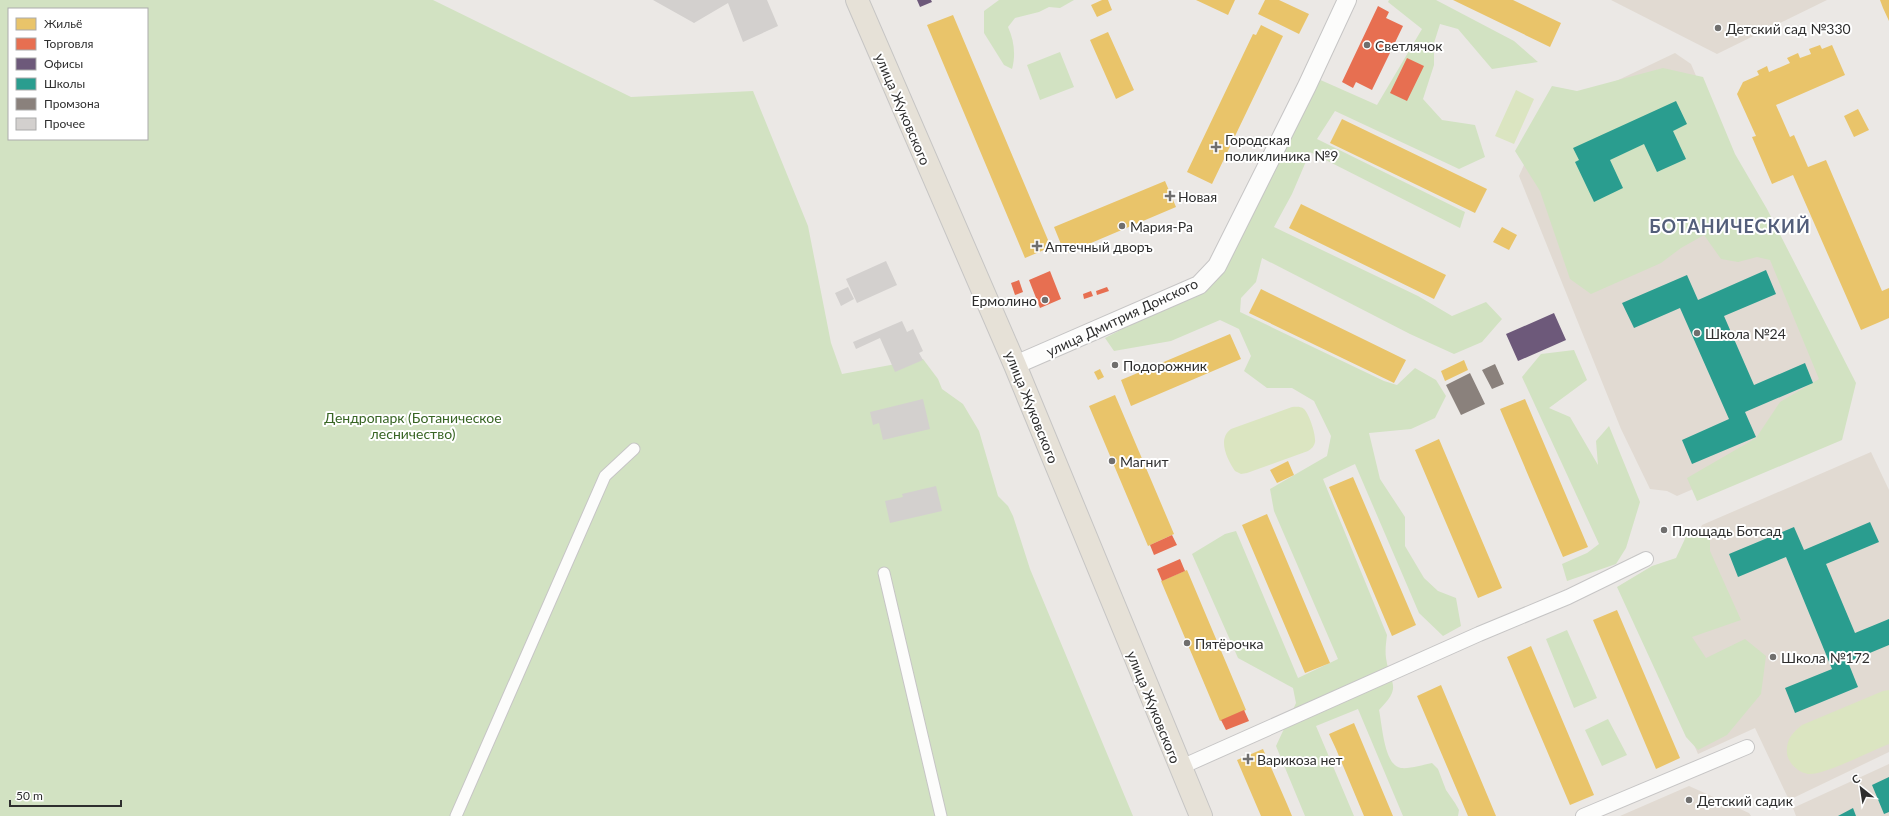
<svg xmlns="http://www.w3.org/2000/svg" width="1889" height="816" font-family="Lato,sans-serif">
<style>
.education{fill:#e1dad2}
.green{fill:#d2e2c2;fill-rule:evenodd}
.pitch{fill:#dbe5c1}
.homes{fill:#e9c46a}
.shops{fill:#e76f51}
.offices{fill:#6d597a}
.schools{fill:#2a9d8f}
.industry{fill:#8a817c}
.building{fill:#d3d0ce}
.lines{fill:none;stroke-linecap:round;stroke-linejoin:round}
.pedestrian-casing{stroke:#c6c5c5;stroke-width:13}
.minor-casing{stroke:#c6c5c5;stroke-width:16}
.tertiary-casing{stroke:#c6c5c5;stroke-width:20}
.primary-casing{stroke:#c6c5c4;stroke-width:24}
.pedestrian{stroke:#fcfcfb;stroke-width:11}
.minor{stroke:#fcfcfb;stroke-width:14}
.tertiary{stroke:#fcfcfb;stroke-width:18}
.primary{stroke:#e6e1d7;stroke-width:22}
.poi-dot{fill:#706f6e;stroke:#fff;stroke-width:1.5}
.labels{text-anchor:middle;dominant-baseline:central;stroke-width:4;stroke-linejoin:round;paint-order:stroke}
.poi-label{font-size:14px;fill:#2e2e2e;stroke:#fff;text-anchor:start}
.street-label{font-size:14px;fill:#2e2e2e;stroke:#fff}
.park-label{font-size:14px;fill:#386524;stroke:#fff}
.district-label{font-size:18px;font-weight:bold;letter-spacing:1px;fill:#535e7a;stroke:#fff}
</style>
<rect width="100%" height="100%" fill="#ebe8e5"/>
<path class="education" d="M1611,0H1827L1717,54Z
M1675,53L1691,64L1745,190L1840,426L1677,496L1667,491L1650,489L1621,429L1519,176L1547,114Z
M1871,452L1889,490V752L1789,800L1755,728L1698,754L1626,587L1684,561L1702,525Z
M1889,764V816H1796L1793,808Z
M1689,786L1749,813L1751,816H1620Z"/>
<path class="green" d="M0,0H433L631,97L753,91L808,226L831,343L842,374L923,359L938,379L942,389L963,404L979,431L998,496L1008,506L1013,516L1030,569L1133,816H0ZM9,9H147V139H9Z
M999,0H1074L1060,8L1049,7L1039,12L1015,18L1008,27C1014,40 1016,55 1012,69L1004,65L984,33V11Z
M1389,0H1436L1514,41L1538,62L1492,69L1458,29L1440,24L1434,43V65L1423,99L1442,120L1475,125L1485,157L1459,169L1335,111L1317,139L1465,212L1460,228L1310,152L1292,194L1274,227L1418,296L1452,316L1486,302L1502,319L1482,342L1454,354L1410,334L1262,258L1256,282L1241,298L1240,312L1384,381L1397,385L1415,368L1436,380L1446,396L1435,418L1411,429L1369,433L1380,479L1405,517V546L1424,578L1438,591L1456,598L1461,626L1443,636L1419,613L1355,464L1323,479L1387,635C1386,643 1385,651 1386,658C1390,685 1403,686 1379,710C1382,723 1384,766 1401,768C1410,769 1422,765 1432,763L1438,769L1446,790L1455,803L1459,810L1458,816H1403L1358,709L1316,726L1354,816H1305L1276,746L1296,703L1293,688L1238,658L1192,554L1225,534L1236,531L1298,678L1338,659L1274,511L1270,489L1327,456L1331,436L1314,401L1292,388H1267L1244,371L1251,356L1239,329L1220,320L1171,341L1114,351L1105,338L1203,287L1316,78L1377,105L1422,29L1388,2Z
M1060,52L1074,87L1040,100L1027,65Z
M1663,68L1703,77L1735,154L1767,209L1856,383L1842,440L1697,501L1687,478L1756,438L1780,402L1819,379L1770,260L1757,257L1738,262L1721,259L1704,235L1681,248L1661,263L1591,294L1570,279L1540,191L1515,151L1552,86L1577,91Z
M1574,350L1587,380L1549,408L1570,417L1598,465L1596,441L1609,426L1640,502L1626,548L1616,564L1567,581L1562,564L1587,553L1599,544L1522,377L1541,354Z
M1690,528L1710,530V551L1741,620L1692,637L1706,658L1745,639L1766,656L1761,694L1727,735L1698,750L1686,737L1617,587L1652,566L1676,558Z
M1567,630L1597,698L1574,708L1546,639Z
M1608,719L1627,755L1602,766L1585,730Z"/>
<path class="pitch" d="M1516,90L1534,99L1514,144L1495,136Z
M1292,407C1296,407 1300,406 1304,409C1309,414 1316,434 1315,442C1314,447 1311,449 1308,451L1247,473L1241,474L1235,471C1227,459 1217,439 1231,429Z
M1889,690V744C1873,750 1822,776 1808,774C1798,772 1789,764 1787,754C1786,740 1791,734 1802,725L1883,691Z"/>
<path class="homes" d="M1102,0H1108L1112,10L1097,17L1091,5Z
M1196,0H1235L1228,15Z
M1265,0H1279L1309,14L1299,34L1258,14Z
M1453,0H1513L1561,23L1550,47Z
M1880,0H1889V21L1883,8Z
M953,15L1051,247L1025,258L927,25Z
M1261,25L1283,36L1212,184L1187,172L1253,34L1256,35Z
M1108,32L1134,90L1116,99L1090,40Z
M1820,45L1822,49L1832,45L1845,75L1776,105L1790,137L1794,135L1808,167L1826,160L1882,291L1889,288V318L1861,330L1793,175L1772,184L1752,137L1756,136L1737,94L1743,82L1759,75L1757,71L1767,66L1769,72L1790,63L1787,58L1798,53L1800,58L1811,54L1809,49Z
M1858,109L1869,130L1854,137L1844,116Z
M1342,119L1487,189L1475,213L1330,143Z
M1165,181L1176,207L1065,254L1054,227Z
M1301,204L1446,275L1434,299L1289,228Z
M1502,227L1517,235L1509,250L1493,242Z
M1261,289L1406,360L1394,383L1249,313Z
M1230,334L1241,359L1131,406L1121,380Z
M1464,360L1468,370L1445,381L1441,371Z
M1100,369L1104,377L1098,380L1094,372Z
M1115,395L1174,534L1148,546L1089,406Z
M1525,399L1588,547L1563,557L1500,409Z
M1439,439L1502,588L1478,598L1415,450Z
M1288,461L1294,475L1277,483L1270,470Z
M1353,477L1416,625L1392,636L1329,487Z
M1267,514L1330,663L1305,673L1242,525Z
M1187,570L1246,710L1220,721L1161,581Z
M1617,610L1680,758L1656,769L1593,620Z
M1531,646L1594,795L1570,805L1507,657Z
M1441,685L1496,816H1468L1417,696Z
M1354,723L1393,816H1364L1336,749L1329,734Z
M1263,749L1287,804L1292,816H1261L1237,760Z"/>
<path class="shops" d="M1378,6L1389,12L1386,18L1403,26L1372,90L1356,82L1353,88L1342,82Z
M1407,58L1424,66L1407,101L1390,93Z
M1050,271L1061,299L1040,308L1029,280Z
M1019,280L1023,292L1015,295L1011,283Z
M1107,287L1109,291L1097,295L1096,291Z
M1091,291L1093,296L1084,299L1083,294Z
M1172,535L1177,545L1154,555L1150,545Z
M1180,559L1185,571L1162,581L1157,569Z
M1244,710L1249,721L1226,730L1221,720Z"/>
<path class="offices" d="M917,0H931L932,2L920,7Z
M1554,313L1566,340L1518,361L1506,334Z"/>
<path class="schools" d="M1676,101L1687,124L1673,131L1686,159L1657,172L1644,144L1610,160L1623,188L1594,202L1575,162L1579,160L1573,148Z
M1766,270L1776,294L1724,316L1754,385L1805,363L1813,383L1745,412L1756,437L1692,464L1682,440L1729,419L1680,308L1634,328L1622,303L1687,275L1698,300Z
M1870,522L1879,542L1826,564L1855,633L1889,619V645L1848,662L1858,687L1795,713L1785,688L1832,669L1786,557L1738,577L1729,554L1794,527L1804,550Z
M1889,777V812L1884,814L1872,785Z
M1853,808L1856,816H1838Z"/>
<path class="industry" d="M1495,364L1504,384L1492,389L1482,370Z
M1470,373L1485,404L1461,415L1446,385Z"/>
<path class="building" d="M653,0H767L778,26L743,42L728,3L694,23Z
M886,261L897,285L857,303L846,279Z
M848,287L854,299L841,306L835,293Z
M902,321L907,332L913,329L923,351L919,353L923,360L895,372L880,338L856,349L853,342Z
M923,399L930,429L883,440L879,423L873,425L870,412Z
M936,486L942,511L890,523L885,501L903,497L902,494Z"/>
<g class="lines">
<g class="pedestrian-casing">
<path id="pedestrian" d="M884,573L941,816
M456,816L605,476L634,449"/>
</g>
<g class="minor-casing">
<path id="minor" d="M1179,768L1479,634L1568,597L1646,559
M1583,816L1747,747"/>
</g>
<g class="tertiary-casing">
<path id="tertiary" d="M1015,365L1199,285L1217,266L1307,86L1347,0"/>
</g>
<g class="primary-casing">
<path id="primary" d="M857,0L1015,365L1201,816"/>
</g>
<use href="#pedestrian" class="pedestrian"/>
<use href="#minor" class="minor"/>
<use href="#tertiary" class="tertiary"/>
<use href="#primary" class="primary"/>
</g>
<g class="poi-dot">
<circle cx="1718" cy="28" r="4"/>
<circle cx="1367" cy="45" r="4"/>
<path d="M1214 141h4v4h4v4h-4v4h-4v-4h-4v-4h4z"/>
<path d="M1168 190h4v4h4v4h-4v4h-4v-4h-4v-4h4z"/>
<circle cx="1122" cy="226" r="4"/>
<path d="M1035 240h4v4h4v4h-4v4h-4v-4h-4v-4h4z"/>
<circle cx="1045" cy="300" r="4"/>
<circle cx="1697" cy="333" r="4"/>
<circle cx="1115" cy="365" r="4"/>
<circle cx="1112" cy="461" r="4"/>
<circle cx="1664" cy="530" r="4"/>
<circle cx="1187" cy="643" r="4"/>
<circle cx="1773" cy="657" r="4"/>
<path d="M1246 753h4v4h4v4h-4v4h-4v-4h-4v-4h4z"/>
<circle cx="1689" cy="800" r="4"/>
</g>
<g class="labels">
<g class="poi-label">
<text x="1726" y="28">Детский сад №330</text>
<text x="1375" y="45">Светлячок</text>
<text x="1225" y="139">Городская<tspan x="1225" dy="16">поликлиника №9</tspan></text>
<text x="1178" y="196">Новая</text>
<text x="1130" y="226">Мария-Ра</text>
<text x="1045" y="246">Аптечный дворъ</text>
<text x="1037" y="300" text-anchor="end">Ермолино</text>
<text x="1705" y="333">Школа №24</text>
<text x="1123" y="365">Подорожник</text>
<text x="1120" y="461">Магнит</text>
<text x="1672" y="530">Площадь Ботсад</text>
<text x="1195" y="643">Пятёрочка</text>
<text x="1781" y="657">Школа №172</text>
<text x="1257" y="759">Варикоза нет</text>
<text x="1697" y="800">Детский садик</text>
</g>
<g class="street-label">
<text transform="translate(903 109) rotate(67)">улица Жуковского</text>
<text transform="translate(1122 317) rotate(-25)">улица Дмитрия Донского</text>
<text transform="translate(1032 407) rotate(68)">улица Жуковского</text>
<text transform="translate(1154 707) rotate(68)">улица Жуковского</text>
</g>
<g class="park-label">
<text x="413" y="417">Дендропарк (Ботаническое<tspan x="413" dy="16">лесничество)</tspan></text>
</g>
<g class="district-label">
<text x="1730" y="226">БОТАНИЧЕСКИЙ</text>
</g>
</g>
<rect x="8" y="8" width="140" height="132" fill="#ffffff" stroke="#ababab"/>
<rect x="16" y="18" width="20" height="12" fill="#e9c46a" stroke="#ababab"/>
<text x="44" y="28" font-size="12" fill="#2e2e2e">Жильё</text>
<rect x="16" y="38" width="20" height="12" fill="#e76f51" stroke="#ababab"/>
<text x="44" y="48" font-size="12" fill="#2e2e2e">Торговля</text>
<rect x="16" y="58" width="20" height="12" fill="#6d597a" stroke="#ababab"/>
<text x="44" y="68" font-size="12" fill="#2e2e2e">Офисы</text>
<rect x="16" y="78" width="20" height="12" fill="#2a9d8f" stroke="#ababab"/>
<text x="44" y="88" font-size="12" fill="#2e2e2e">Школы</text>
<rect x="16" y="98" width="20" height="12" fill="#8a817c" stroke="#ababab"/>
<text x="44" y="108" font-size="12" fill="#2e2e2e">Промзона</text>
<rect x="16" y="118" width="20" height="12" fill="#d3d0ce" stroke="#ababab"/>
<text x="44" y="128" font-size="12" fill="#2e2e2e">Прочее</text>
<g transform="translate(1861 788) rotate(330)" stroke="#ffffff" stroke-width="3" paint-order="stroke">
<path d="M0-3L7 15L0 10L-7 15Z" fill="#2e2e2e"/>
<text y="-6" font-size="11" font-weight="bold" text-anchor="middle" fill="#2e2e2e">С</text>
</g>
<path d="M10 800v6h111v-6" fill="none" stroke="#2e2e2e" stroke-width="2"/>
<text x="16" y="800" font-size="12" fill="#2e2e2e" stroke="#ffffff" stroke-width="3" paint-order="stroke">50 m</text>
</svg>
